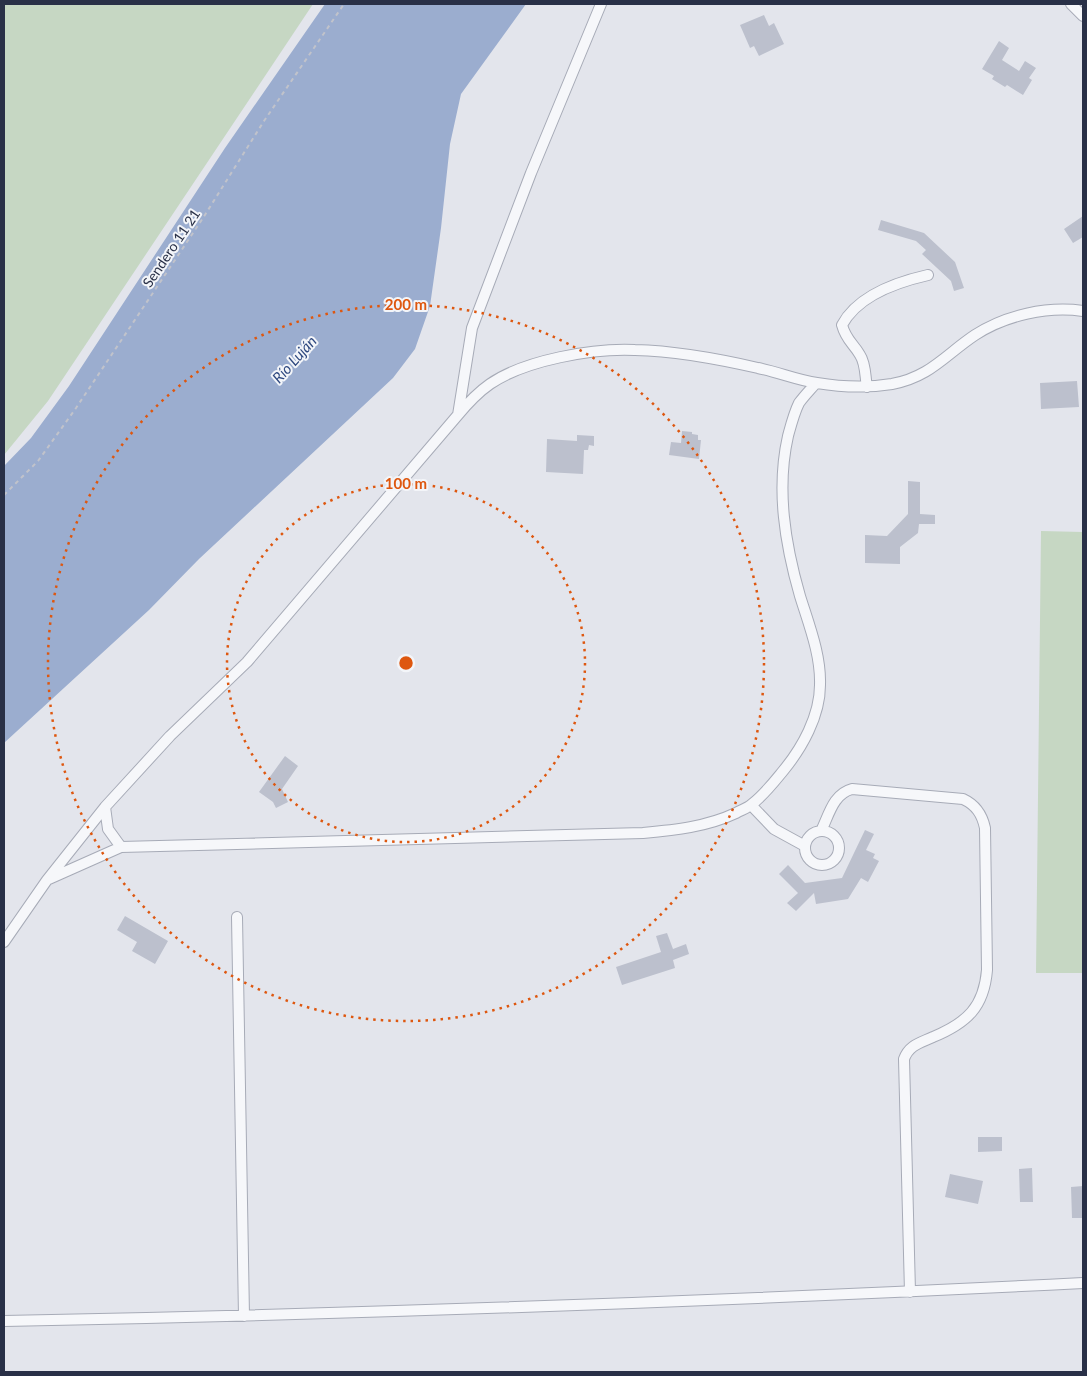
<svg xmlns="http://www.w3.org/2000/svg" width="1087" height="1376" font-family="Lato,sans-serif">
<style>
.green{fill:#c6d7c3}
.water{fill:#9badcf}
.building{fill:#bcc0cd}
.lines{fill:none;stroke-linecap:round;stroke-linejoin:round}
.minor-casing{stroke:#a7abb7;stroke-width:12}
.path{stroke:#c1c3cb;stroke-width:2;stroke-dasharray:4 4;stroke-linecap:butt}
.minor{stroke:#f6f7fa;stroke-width:10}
.ring{fill:none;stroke:#de570f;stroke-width:2.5;stroke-dasharray:2.5 5}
.labels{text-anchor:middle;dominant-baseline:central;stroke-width:4;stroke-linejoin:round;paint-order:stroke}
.street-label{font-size:14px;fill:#293047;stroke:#f3f5f9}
.water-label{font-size:15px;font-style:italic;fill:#2e487f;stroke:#f3f5f9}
.centre{fill:#de570f;stroke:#f3f5f9;stroke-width:2.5}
.ring-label{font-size:15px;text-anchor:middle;font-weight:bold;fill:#de570f;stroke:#f3f5f9;stroke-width:4;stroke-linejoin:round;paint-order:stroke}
</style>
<rect width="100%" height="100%" fill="#e3e5ec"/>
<path class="green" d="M4,4H313L48,401L4,455Z
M1041,531L1083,532V973H1036Z"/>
<path class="water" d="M325,4H526L461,94L450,144L441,228L430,306L415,349L393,378L199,559L149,610L4,743V466L31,438L69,386L225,148Z"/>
<path class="building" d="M764,15L769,26L774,23L784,44L759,56L754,46L750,48L740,25Z
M999,41L1009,48L1002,60L1019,71L1025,61L1036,68L1029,78L1032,80L1023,95L1007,85L1005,87L992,79L994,76L982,69Z
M1083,216V237L1073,243L1064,229Z
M881,220L924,233L955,262L964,288L954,291L951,281L922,254L926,250L916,241L878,230Z
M1077,381L1079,407L1041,409L1040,383Z
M682,431L692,432V434L698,435V440H701L699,459L669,455L671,442L681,443Z
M577,435L594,436V446L589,445L588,450H584L583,474L546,472L547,439L577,441Z
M908,481L920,482V514L935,515V524H919L918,533L900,547V564L865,563V535L887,536L908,514Z
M285,756L298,766L282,789L288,802L276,808L273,802L259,792Z
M865,830L874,834L866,850L875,854L873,858L879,861L868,882L861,878L848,899L816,904L814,893L796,911L787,903L798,893L779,874L788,865L805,883L842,878Z
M125,916L168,941L155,964L132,951L137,942L117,930Z
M667,933L673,949L686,944L689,954L673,960L675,968L622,985L616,967L661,952L656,936Z
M978,1137H1002V1151L978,1152Z
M1032,1168L1033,1202H1020L1019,1169Z
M950,1174L983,1181L978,1204L945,1197Z
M1083,1186V1218H1072L1071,1187Z"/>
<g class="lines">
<g class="minor-casing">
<path id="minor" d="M1071,4L1083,16
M867,387C865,377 866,364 860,355C853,343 846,340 842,325C858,295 897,282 928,275
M458,415L472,328L531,173L601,4
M751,805L774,829L805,846
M105,807L108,829L121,847L643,833C675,830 706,827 736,813C741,810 748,808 752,804C764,795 774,782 783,771C802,748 820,716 820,685C821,655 809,625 800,596C785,544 776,489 788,436C791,425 794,413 799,403C804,396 811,389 816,383
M805 848a17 17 0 1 1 34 0a17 17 0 1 1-34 0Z
M821,831C829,815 833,794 852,789L963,799C976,805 982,814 985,828L987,970C984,1007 967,1023 933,1037C920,1043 909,1045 904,1059L910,1292
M49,879L121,847
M237,917L244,1316
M4,942L47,880L105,807L170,736L247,662L457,416C467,404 477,393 490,384C525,360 593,348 635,350C675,351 719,359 758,368C778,372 797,380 817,383C841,387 867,388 892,384C930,377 945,355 975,335C1006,315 1047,306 1083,311
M4,1321C364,1314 724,1301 1083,1283"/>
</g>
<path class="path" d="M4,495L38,461L76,408L203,218L264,121L344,4"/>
<use href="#minor" class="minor"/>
</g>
<g class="ring">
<circle cx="406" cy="663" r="179"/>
<circle cx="406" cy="663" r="358"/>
</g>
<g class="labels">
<g class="street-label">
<text transform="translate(171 248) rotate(-56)">Sendero 11 21</text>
</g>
<g class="water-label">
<text transform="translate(294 359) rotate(-48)">Río Luján</text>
</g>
</g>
<circle cx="406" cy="663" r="8" class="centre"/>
<g class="ring-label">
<text x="406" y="310">200 m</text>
<text x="406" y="489">100 m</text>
</g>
<rect width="1087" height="1376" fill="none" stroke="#293047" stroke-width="10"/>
</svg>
